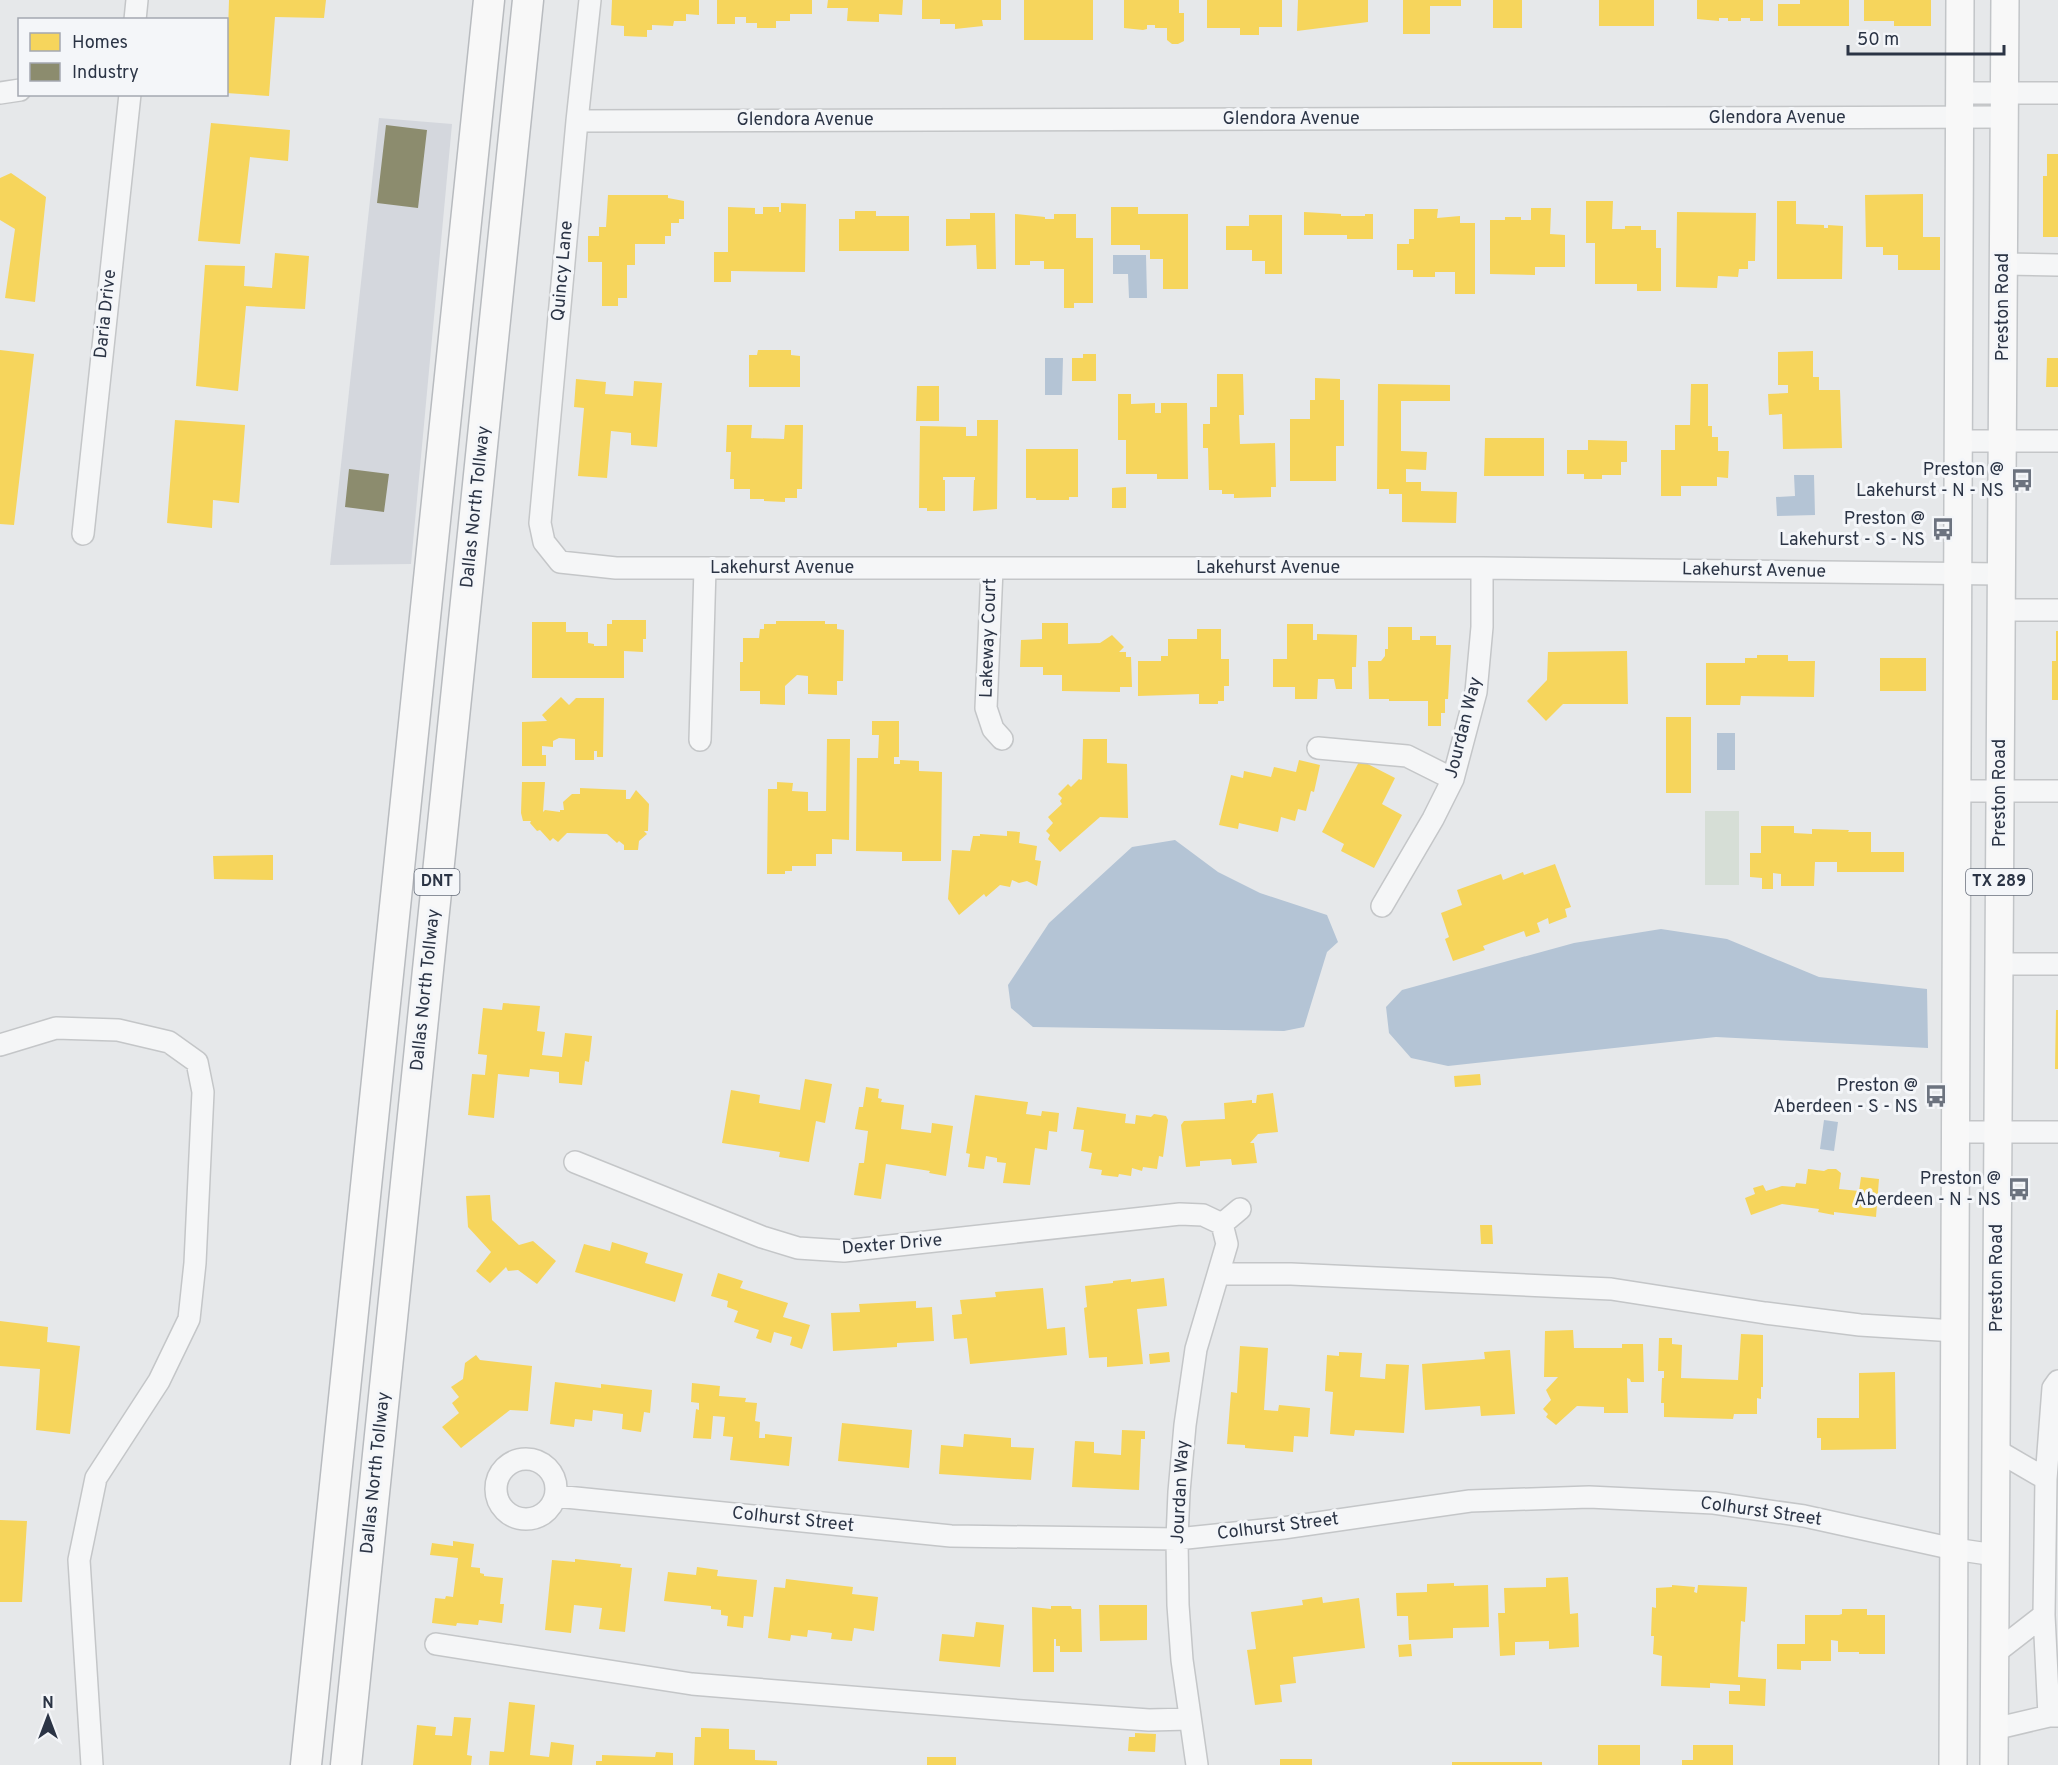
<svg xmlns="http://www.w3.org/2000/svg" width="2058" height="1765" font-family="Overpass,sans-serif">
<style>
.built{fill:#d4d7dd}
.green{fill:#d6ded6}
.water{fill:#b4c4d5}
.homes{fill:#f6d55c}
.industry{fill:#8c8c6e}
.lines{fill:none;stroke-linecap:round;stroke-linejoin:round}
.minor-casing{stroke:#c4c6c8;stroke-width:24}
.major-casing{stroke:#c2c5c8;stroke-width:30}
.highway-casing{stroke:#b8bbbf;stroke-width:33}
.minor{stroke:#f5f6f7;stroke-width:21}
.major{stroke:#f8f8f8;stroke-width:27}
.highway{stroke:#f8f8f8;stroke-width:30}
.labels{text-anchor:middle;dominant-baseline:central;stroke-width:6;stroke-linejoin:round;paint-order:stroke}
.shield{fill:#f4f6f9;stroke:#676e7b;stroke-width:1.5}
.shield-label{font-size:16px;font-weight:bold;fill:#2b3445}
.street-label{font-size:18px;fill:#2b3445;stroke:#f4f6f9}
.poi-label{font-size:18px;fill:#2b3445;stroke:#f4f6f9;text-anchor:end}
</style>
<rect width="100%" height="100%" fill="#e6e8ea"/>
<path class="built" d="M379,118L452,124L411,564L330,565Z"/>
<path class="green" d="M1705,811H1739V885H1705Z"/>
<path class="water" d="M1113,255H1146L1147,298H1129L1128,274H1113Z
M1045,358H1063L1062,395H1045Z
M1794,475H1814L1815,515L1777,516L1776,497L1795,496Z
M1717,733H1735V770H1717Z
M1175,840L1218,872L1260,893L1327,915L1338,942L1327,952L1304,1027L1284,1031L1033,1027L1011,1008L1008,985L1049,923L1132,847Z
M1661,929L1727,939L1819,977L1927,989L1928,1048L1716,1037L1448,1066L1411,1058L1389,1033L1386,1007L1402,990L1574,943Z
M1824,1120L1838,1122L1834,1151L1820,1149Z"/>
<path class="homes" d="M229,0H326L324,18L275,17L269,96L226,93Z
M612,0H699V15L686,14V21H674L673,26L652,25V30H647V37L624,36V26L611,25Z
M717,0H812V14H790V21H776V28H757V23H746V17H735V24H717Z
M828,0H903L902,15L879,14V22L847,21L848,8H827Z
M922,0H1001V20H982L983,26L955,29V24H940V19H922Z
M1024,0H1093V40H1024Z
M1124,0H1179V13H1184V41L1178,44H1172L1167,40V28H1155V25H1147V29L1143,30L1124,28Z
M1207,0H1282V27H1259V35H1240V28H1207Z
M1298,0H1368V22L1297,31Z
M1403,0H1461V6H1430V34H1403Z
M1493,0H1522V28H1493Z
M1599,0H1654V26H1599Z
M1697,0H1763V21H1750V18H1741V21H1728V18H1719V21L1697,19Z
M1800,0H1849V26H1778V4H1800Z
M1864,0H1931V26H1894V21H1864Z
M211,123L290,130L288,161L250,157L240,244L198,241Z
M2047,154H2058V237H2043V176H2047Z
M11,173L46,197L35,302L5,298L15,229L0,220V178Z
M1923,194V237H1940V270H1898V255H1883V247H1866L1865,195Z
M608,195H668V198L684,201V219H679V223H671V236H665V244H635V265H627V298H618V306H602V262H588V236H599V227H606Z
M1586,201H1613L1612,229H1625V226H1641V230H1656V248H1661V291H1637V284H1595V243H1586Z
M1777,201H1796V224L1824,225V228H1828V225L1843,226L1842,279H1777Z
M781,203L806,204L805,272L731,271V282H714V252H728V207L755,208V214H763V207H779V212H781Z
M1111,207H1138V214H1188V289H1163V259H1150V250H1140V245H1111Z
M1531,208H1551L1550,234L1565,235V267H1535V275L1490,274V220H1505V217H1521V220H1531Z
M1414,209H1438L1437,218L1460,216V223H1475V294H1455V272H1435V277H1413V270H1397V244H1409V239H1414Z
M855,211H876V216H909V251H839V219H855Z
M1304,212L1341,214V216H1365V214H1373V239H1347V235H1304Z
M1677,212L1756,213L1755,261H1748V269H1739L1738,277L1718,276L1717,288L1676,287Z
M970,213H995L996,269H977L976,245L946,246V219H970Z
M1015,214L1045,217V219H1054V214H1076V238H1093V303H1074V308H1064V269H1044V261H1030V265H1015Z
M1249,215H1282V274H1265V261H1252V250H1226V226H1249Z
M275,253L309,256L305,309L246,306L238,391L196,386L205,265L245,266L244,286L272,288Z
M0,350L34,354L14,525L0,524Z
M758,350H791V355L800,356V387H749V355H757Z
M1813,351V377H1819V390H1840L1842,448L1783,449L1782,414L1769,415L1768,394L1788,393V385H1778V352Z
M1083,354H1096V381H1072V358H1083Z
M2047,358H2058V387H2046Z
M1217,374H1243L1244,415H1239L1240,444L1275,443L1276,487H1271V497L1234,498V494H1222V490H1209L1208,448H1203V424H1210V407H1217Z
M1315,378L1340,379V400H1344V446H1336V481H1290V419H1310V400H1315Z
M576,379L606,382L605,394L633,396L634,381L662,383L657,447L631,445V433L611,431L607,478L578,476L584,408L574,407Z
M1378,384L1450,385V401H1401V451L1427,452L1426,470L1406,469V482H1421V491L1457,492L1456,523L1402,522V494H1389V489H1377Z
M1691,384H1708V426H1712V437H1718V451H1729L1728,478L1717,477V486H1681V496H1661V450H1675V425H1690Z
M917,386H939V421H916Z
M1118,394H1131V404L1155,403V413H1161V403H1187L1188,479H1157V474H1126V440H1118Z
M175,420L245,425L239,503L213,500L212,528L167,523Z
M977,420H998L997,509L973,511L974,480H975V477H943V480H945V511H927V508H919L920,426L966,427V436H977Z
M727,425H752L751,438L784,439L785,425H803L802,489H797V498H785V502L764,501V499H750V489H734V479H730L731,452H726Z
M1485,438H1544V476H1484Z
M1588,440L1627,441V462H1621V475H1602V479H1584V474H1567V450H1588Z
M1026,449H1078V497H1069V500H1036V498H1026Z
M1126,487V508H1112V488Z
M612,620H646V639H643V652L624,651V678H532V622H566V632H588V643L594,644V646H607V624H612Z
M776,621H825V624H837V629L844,630L843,681H837V695L808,694V676L797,675L785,686V705L760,704V691H740V662H743V638H759L760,629H764V624H776Z
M1042,623H1068V644L1100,643L1112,635L1124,647L1119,652H1126V657H1131L1132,687H1120V692L1062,691V675H1043V667H1020L1021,640L1042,639Z
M1287,624H1313V640H1317V634L1357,635L1356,667H1352V689H1336L1334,679H1318L1317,699H1295V687H1273V659H1287Z
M1388,627H1412V640H1420V636H1436V645H1451L1448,699H1445V713H1441V726H1428V701H1389V699H1369L1368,661H1381L1385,656V649H1388Z
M1197,629H1221V659H1229V686H1224V701H1218V704H1199V694L1138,696V661H1161V656H1168V639H1197Z
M2056,631H2058V700H2052V661H2056Z
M1627,651L1628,704H1563L1546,721L1527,701L1547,680L1548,652Z
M1757,655H1788V661H1815L1814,697L1741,696L1740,705H1706V663H1745V658H1757Z
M1880,658H1926V691H1880Z
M561,697L569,705L576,698H604L603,757H597V751H594V760H575V739L559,738L553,741V747L542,746V755H546V766H522V722L547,721L542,715Z
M1666,717H1691V793H1666Z
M872,721H899V757H894V764H900V760L919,761V771L942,772L941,861H902V852L856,851L857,758H878L879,735H872Z
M827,739H850L849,840L832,839V854H816V866H792V871H785V874H767L768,789H777V782L793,783L792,791L808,792V811H826Z
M1083,739H1107V763L1127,764L1128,818L1100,817L1060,852L1048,839L1050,835L1046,831L1053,823L1048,817L1062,804L1060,801L1062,798L1058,794L1068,784L1071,787L1079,779L1081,780L1082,779Z
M1299,760L1320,765L1314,792L1311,791L1306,811L1298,809L1295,821L1281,817L1278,832L1239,823L1238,829L1219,825L1231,775L1243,778L1244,771L1271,777L1274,767L1296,772Z
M1360,760L1395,778L1382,804L1402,815L1374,868L1341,851L1344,844L1322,832Z
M522,782H545L543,812L545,810L560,812V810H564L563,802L572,794H580V788L626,790V799H630L636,790L649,804L648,831H644L647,834L639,841L638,850H624V845L619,841L617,843L607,834L567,833L558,842L553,838L550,841L540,830L537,831L530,823L531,821H523L521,813Z
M1761,826H1794V833L1812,834V829L1849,830L1848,832H1871V852H1904V872H1837V862H1815L1814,886H1781V874L1773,873V889H1762V878L1750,877V853H1761Z
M1007,831L1020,832L1019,843L1037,846L1035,860L1041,861L1037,886L1027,881L1019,883L1012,880L1010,887L1000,885L986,897L984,894L959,915L948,899L952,850L970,851L973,836H980V834L1007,836Z
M273,855V880L214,879L213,856Z
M1555,864L1571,907L1565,909L1567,917L1549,924L1548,918L1537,923L1540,932L1526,937L1524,931L1483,946L1485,950L1453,961L1445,939L1449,937L1441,913L1462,905L1457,890L1501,874L1503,880L1523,872L1524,875Z
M503,1003L540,1006L537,1031L545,1032L542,1055L562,1057L565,1033L592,1036L589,1062L585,1061L582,1085L559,1083V1072L530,1069L529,1077L498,1074L494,1118L468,1115L472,1074L485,1075L487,1055L478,1054L483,1008L502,1010Z
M2056,1010H2058V1069H2055Z
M1480,1074L1481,1085L1455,1087L1454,1076Z
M805,1079L832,1084L825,1123L816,1121L809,1162L779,1157L780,1152L722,1143L731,1090L760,1095L759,1103L800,1110Z
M866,1087L879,1089L878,1098L882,1099L881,1102L904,1105L901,1129L931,1133L932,1123L953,1126L946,1176L929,1173L930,1171L886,1164L881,1199L854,1195L859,1163H864L868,1131L855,1129L859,1107H863Z
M1273,1093L1278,1132L1258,1134L1250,1143H1254L1257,1163L1232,1165L1231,1159L1200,1161V1166L1186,1167L1181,1125L1184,1121L1225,1119L1224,1103L1252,1100V1103H1256L1257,1095Z
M975,1095L1028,1102L1026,1114L1041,1116L1042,1111L1059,1113L1057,1132L1049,1131L1047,1150L1035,1148L1030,1185L1003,1183L1006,1163L997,1162V1158L986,1156L984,1169L968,1167L970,1154L966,1153Z
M1077,1107L1126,1114L1125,1123L1135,1124L1136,1115L1151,1117L1154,1114L1166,1116L1168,1120L1163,1157L1159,1156L1157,1169L1143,1167L1142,1171L1132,1168L1131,1176L1119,1174L1118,1177L1101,1175L1102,1170L1089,1168L1092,1153L1081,1151L1084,1130L1073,1129Z
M1808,1169L1824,1171L1828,1169H1836L1841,1173L1839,1189L1859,1191L1861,1177L1879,1179L1876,1217L1834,1212V1215L1818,1212L1819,1209L1782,1204L1751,1215L1745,1198L1755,1194L1753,1188L1763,1185L1766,1191L1782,1186L1795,1187L1796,1183L1806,1184Z
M490,1195L492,1220L519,1245L533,1241L556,1261L537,1284L518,1270L508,1271L506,1267L490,1283L476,1271L491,1252L468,1227L466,1196Z
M1480,1225H1492L1493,1244H1481Z
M612,1242L648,1253L645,1263L683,1274L675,1302L575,1272L584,1244L610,1251Z
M718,1273L743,1281L740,1288L788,1303L783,1317L810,1325L802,1349L790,1345L792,1337L774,1332L771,1343L756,1338L759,1330L734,1322L738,1311L727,1307L728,1301L711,1296Z
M1164,1278L1167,1306L1137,1309L1143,1364L1107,1367V1357L1089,1358L1084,1308L1087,1307L1085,1286L1113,1283V1281L1131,1279V1282Z
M1043,1288L1047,1329L1065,1327L1067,1355L970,1364L967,1338L954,1339L952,1315L962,1314L960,1300L996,1297L995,1292Z
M916,1301V1308L932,1307L934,1341L897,1343V1347L833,1351L831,1313L860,1312L859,1304Z
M0,1321L48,1327L47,1342L80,1346L70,1434L36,1430L40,1369L0,1366Z
M1573,1330L1574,1348H1622V1344H1643L1644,1382H1631L1630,1379L1627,1378L1628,1413H1604V1407L1577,1406L1556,1425L1546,1417L1548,1414L1543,1409L1551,1400L1546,1390L1558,1377H1544L1545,1331Z
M1741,1334L1763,1335V1387H1761V1399L1757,1398V1414H1734L1733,1419L1664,1417V1403H1661L1662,1378H1664V1371H1658L1659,1338H1672V1344L1682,1345L1681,1378L1738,1380Z
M1240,1346L1268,1348L1264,1410L1278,1411L1279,1405L1310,1408L1308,1437L1294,1436L1293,1452L1245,1448V1445L1227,1444L1231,1392L1237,1393Z
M1510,1350L1515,1414L1481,1416L1480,1406L1425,1410L1422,1364L1485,1359L1484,1352Z
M1169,1352L1170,1362L1150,1364L1149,1354Z
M1339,1352L1362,1353L1360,1377L1385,1379L1386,1364L1409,1365L1404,1433L1355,1430L1354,1436L1330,1434L1333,1392L1325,1391L1327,1355L1339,1356Z
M476,1355L480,1360L532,1366L528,1411L510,1410L461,1448L442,1427L459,1413L452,1403L459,1397L451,1387L463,1379L465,1363Z
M1895,1372L1896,1449L1821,1450V1438H1817V1418H1859V1373Z
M555,1382L601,1388V1384L652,1390L650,1413L644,1412L641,1432L622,1429L623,1414L593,1410L592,1421L575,1419L574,1427L550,1424Z
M692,1383L720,1386L719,1396L746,1398L745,1402L757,1403L755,1421L760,1422L759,1438H765V1434L792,1437L789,1466L730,1460L733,1437L723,1436L725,1417L713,1416L711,1439L693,1438L696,1409L699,1410V1403L691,1402Z
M842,1423L912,1430L909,1468L838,1461Z
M1122,1430L1145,1431V1439H1141L1139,1490L1072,1487L1075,1441L1094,1442V1453L1121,1455Z
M964,1434L1011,1438V1447L1034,1448L1031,1480L939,1474L941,1445L963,1447Z
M0,1520L27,1521L22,1602H0Z
M453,1541L474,1544L471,1567L480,1568V1573L484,1574V1576L503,1578L500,1604H504L502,1623L479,1620L478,1625L457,1623L456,1626L432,1623L435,1598L445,1599L446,1596L453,1597L458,1558L430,1555L432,1543L453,1546Z
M575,1559L621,1564L620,1567L632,1568L625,1632L599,1629L602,1608L574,1605L571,1633L545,1630L552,1560L575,1562Z
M697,1567L718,1570L717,1576L757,1580L753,1617L744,1616L743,1628L727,1626L728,1616L721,1615V1610L711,1609V1606L664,1601L668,1572L696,1575Z
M1568,1577L1570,1614L1578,1613L1579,1647L1549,1649V1641L1515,1642V1655L1500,1656L1498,1613H1505L1504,1588L1546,1587V1578Z
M786,1579L853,1587L852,1594L878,1597L874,1631L854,1628L852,1641L831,1639L832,1633L808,1630L807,1637L791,1635L790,1641L768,1638L774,1587L785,1588Z
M1454,1583V1586L1488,1585L1489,1627L1453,1628V1638L1409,1640L1408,1616H1397L1396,1593L1427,1592V1584Z
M1672,1585L1695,1587L1694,1592L1697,1593L1698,1585L1747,1587L1745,1622L1741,1621L1738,1677L1766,1679L1765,1706L1729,1704V1691H1740V1685L1710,1683V1688L1661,1686L1662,1656L1653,1654L1654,1636H1651L1652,1607L1656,1608V1588L1672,1587Z
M1322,1597L1323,1603L1359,1598L1365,1648L1293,1657L1296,1683L1280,1685L1282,1702L1255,1705L1247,1650L1256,1649L1251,1612L1303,1605L1302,1600Z
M1099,1605H1147V1640L1100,1641Z
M1051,1606H1071L1072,1609H1081L1082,1652H1060V1646H1056V1639H1054V1672H1033L1032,1607L1051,1609Z
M1842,1609H1867V1615H1885V1654H1859V1652H1838V1641L1831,1640V1661H1801V1670L1777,1669V1644H1805V1615H1839L1842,1614Z
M976,1622L1004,1625L1000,1667L939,1661L942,1634L974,1637Z
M1411,1644L1412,1656L1399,1657L1398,1645Z
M509,1702L535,1705L530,1755L549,1757L551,1742L574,1745L572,1765H489L490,1751L504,1752Z
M454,1717L471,1718L467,1755L472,1756L471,1765H413L417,1725L436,1727L435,1735L452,1736Z
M701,1728L729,1729V1749L755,1750V1760L777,1761V1765H694L695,1737H701Z
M1135,1733L1156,1734L1155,1752L1128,1751L1129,1737H1135Z
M1598,1745H1640V1765H1598Z
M1693,1745H1733V1765H1682V1760H1693Z
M656,1752L673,1753V1765H596V1761H602V1755L655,1757Z
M927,1757H956V1765H927Z
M1280,1759H1312V1765H1280Z
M1452,1762H1542V1765H1452Z"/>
<path class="industry" d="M386,125L427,130L418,208L377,203Z
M349,469L389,474L384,512L345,507Z"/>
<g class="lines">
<g class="minor-casing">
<path id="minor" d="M590,0L577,121L540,523L544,542L560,562L616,568H1482L2001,574
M135,20L137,0
M0,93L20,90
M1960,93H2058
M577,121L2004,117
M2004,264L2058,265
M1958,441H2058
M83,534L130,94
M992,569L986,708L993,729L1002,739
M2001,610H2058
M700,740L705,568
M1318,748L1407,756L1453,779
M1957,791H2058
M1382,906L1433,819L1453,779L1476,692L1482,627V568
M1999,964H2058
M0,1045L56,1028L118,1030L169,1042L197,1062L203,1092L195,1263L189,1319L159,1381L96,1478L79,1560L92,1765
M1956,1132H2058
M575,1162L762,1237L798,1248L844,1251L1180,1214L1203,1215L1222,1224
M1222,1224L1240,1209
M1219,1274H1291L1611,1289L1765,1313L1860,1325L1955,1331
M1996,1450L2046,1479L2044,1615
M496 1489a30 30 0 1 1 60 0a30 30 0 1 1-60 0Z
M2046,1479L2053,1388L2058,1381
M556,1496L951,1536L1177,1539L1283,1528L1470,1501L1589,1497L1714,1503L1804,1516L1954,1549L1995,1555
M436,1644L692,1684L1023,1711L1149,1720L1189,1719
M1995,1653L2044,1615L2049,1716
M1994,1729L2049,1716H2058
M1197,1765L1182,1660L1178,1605L1177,1539L1179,1492L1185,1425L1196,1349L1227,1244L1222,1224"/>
</g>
<g class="major-casing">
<path id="major" d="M1953,1765L1960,0
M1994,1765L2005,0"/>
</g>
<g class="highway-casing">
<path id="highway" d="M306,1765L489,0
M346,1765L528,0"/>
</g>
<use href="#minor" class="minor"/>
<use href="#major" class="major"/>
<use href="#highway" class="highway"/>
</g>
<defs>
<g id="bus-bare" transform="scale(1.8)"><path d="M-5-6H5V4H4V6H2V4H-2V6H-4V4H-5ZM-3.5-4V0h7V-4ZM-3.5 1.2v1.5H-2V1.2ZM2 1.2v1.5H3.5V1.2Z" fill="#6c737f" stroke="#f4f6f9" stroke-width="2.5" paint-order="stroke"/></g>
</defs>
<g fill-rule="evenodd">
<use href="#bus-bare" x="2022" y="480"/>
<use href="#bus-bare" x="1943" y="529"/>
<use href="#bus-bare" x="1936" y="1096"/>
<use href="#bus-bare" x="2019" y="1189"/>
</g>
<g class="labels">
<g class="shield">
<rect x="414.5" y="869" width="45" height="26" rx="4.5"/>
<rect x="1966" y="869" width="66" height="26" rx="4.5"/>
</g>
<g class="shield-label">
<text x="437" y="882">DNT</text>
<text x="1999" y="882">TX 289</text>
</g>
<g class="street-label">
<text x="1777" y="118">Glendora Avenue</text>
<text x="1291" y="119">Glendora Avenue</text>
<text x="805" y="120">Glendora Avenue</text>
<text transform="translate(563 271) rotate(-85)">Quincy Lane</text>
<text transform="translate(2003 307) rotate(-90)">Preston Road</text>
<text transform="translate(106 314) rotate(-84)">Daria Drive</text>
<text transform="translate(476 507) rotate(-84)">Dallas North Tollway</text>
<text x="782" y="568">Lakehurst Avenue</text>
<text x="1268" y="568">Lakehurst Avenue</text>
<text transform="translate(1754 571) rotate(1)">Lakehurst Avenue</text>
<text transform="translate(989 638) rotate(-88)">Lakeway Court</text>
<text transform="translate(1464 728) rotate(-76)">Jourdan Way</text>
<text transform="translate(2000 793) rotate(-90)">Preston Road</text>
<text transform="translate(426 990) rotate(-84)">Dallas North Tollway</text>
<text transform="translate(892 1245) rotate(-5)">Dexter Drive</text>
<text transform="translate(1997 1278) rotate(-90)">Preston Road</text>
<text transform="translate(376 1473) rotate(-84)">Dallas North Tollway</text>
<text transform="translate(1181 1492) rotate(-87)">Jourdan Way</text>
<text transform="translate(1761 1512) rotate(8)">Colhurst Street</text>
<text transform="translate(793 1520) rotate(6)">Colhurst Street</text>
<text transform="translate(1278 1527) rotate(-7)">Colhurst Street</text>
</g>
<g class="poi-label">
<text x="2004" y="470">Preston @<tspan x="2004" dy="21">Lakehurst - N - NS</tspan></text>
<text x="1925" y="519">Preston @<tspan x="1925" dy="21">Lakehurst - S - NS</tspan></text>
<text x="1918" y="1086">Preston @<tspan x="1918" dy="21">Aberdeen - S - NS</tspan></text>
<text x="2001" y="1179">Preston @<tspan x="2001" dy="21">Aberdeen - N - NS</tspan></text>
</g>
</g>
<rect x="18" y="18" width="210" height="78" fill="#f4f6f9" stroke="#a4a8b1" stroke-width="1.5"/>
<rect x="30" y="33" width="30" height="18" fill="#f6d55c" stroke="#a4a8b1" stroke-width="1.5"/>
<text x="72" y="48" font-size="18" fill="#2b3445">Homes</text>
<rect x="30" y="63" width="30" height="18" fill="#8c8c6e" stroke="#a4a8b1" stroke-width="1.5"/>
<text x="72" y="78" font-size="18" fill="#2b3445">Industry</text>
<g transform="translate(48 1717)" stroke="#f4f6f9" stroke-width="4.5" paint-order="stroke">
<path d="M0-4.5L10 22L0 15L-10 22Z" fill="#2b3445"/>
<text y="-9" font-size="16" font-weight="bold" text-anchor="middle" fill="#2b3445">N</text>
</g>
<path d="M1848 45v9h156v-9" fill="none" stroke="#2b3445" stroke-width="3"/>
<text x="1857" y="45" font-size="18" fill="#2b3445" stroke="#f4f6f9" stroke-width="4.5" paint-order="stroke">50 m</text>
</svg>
